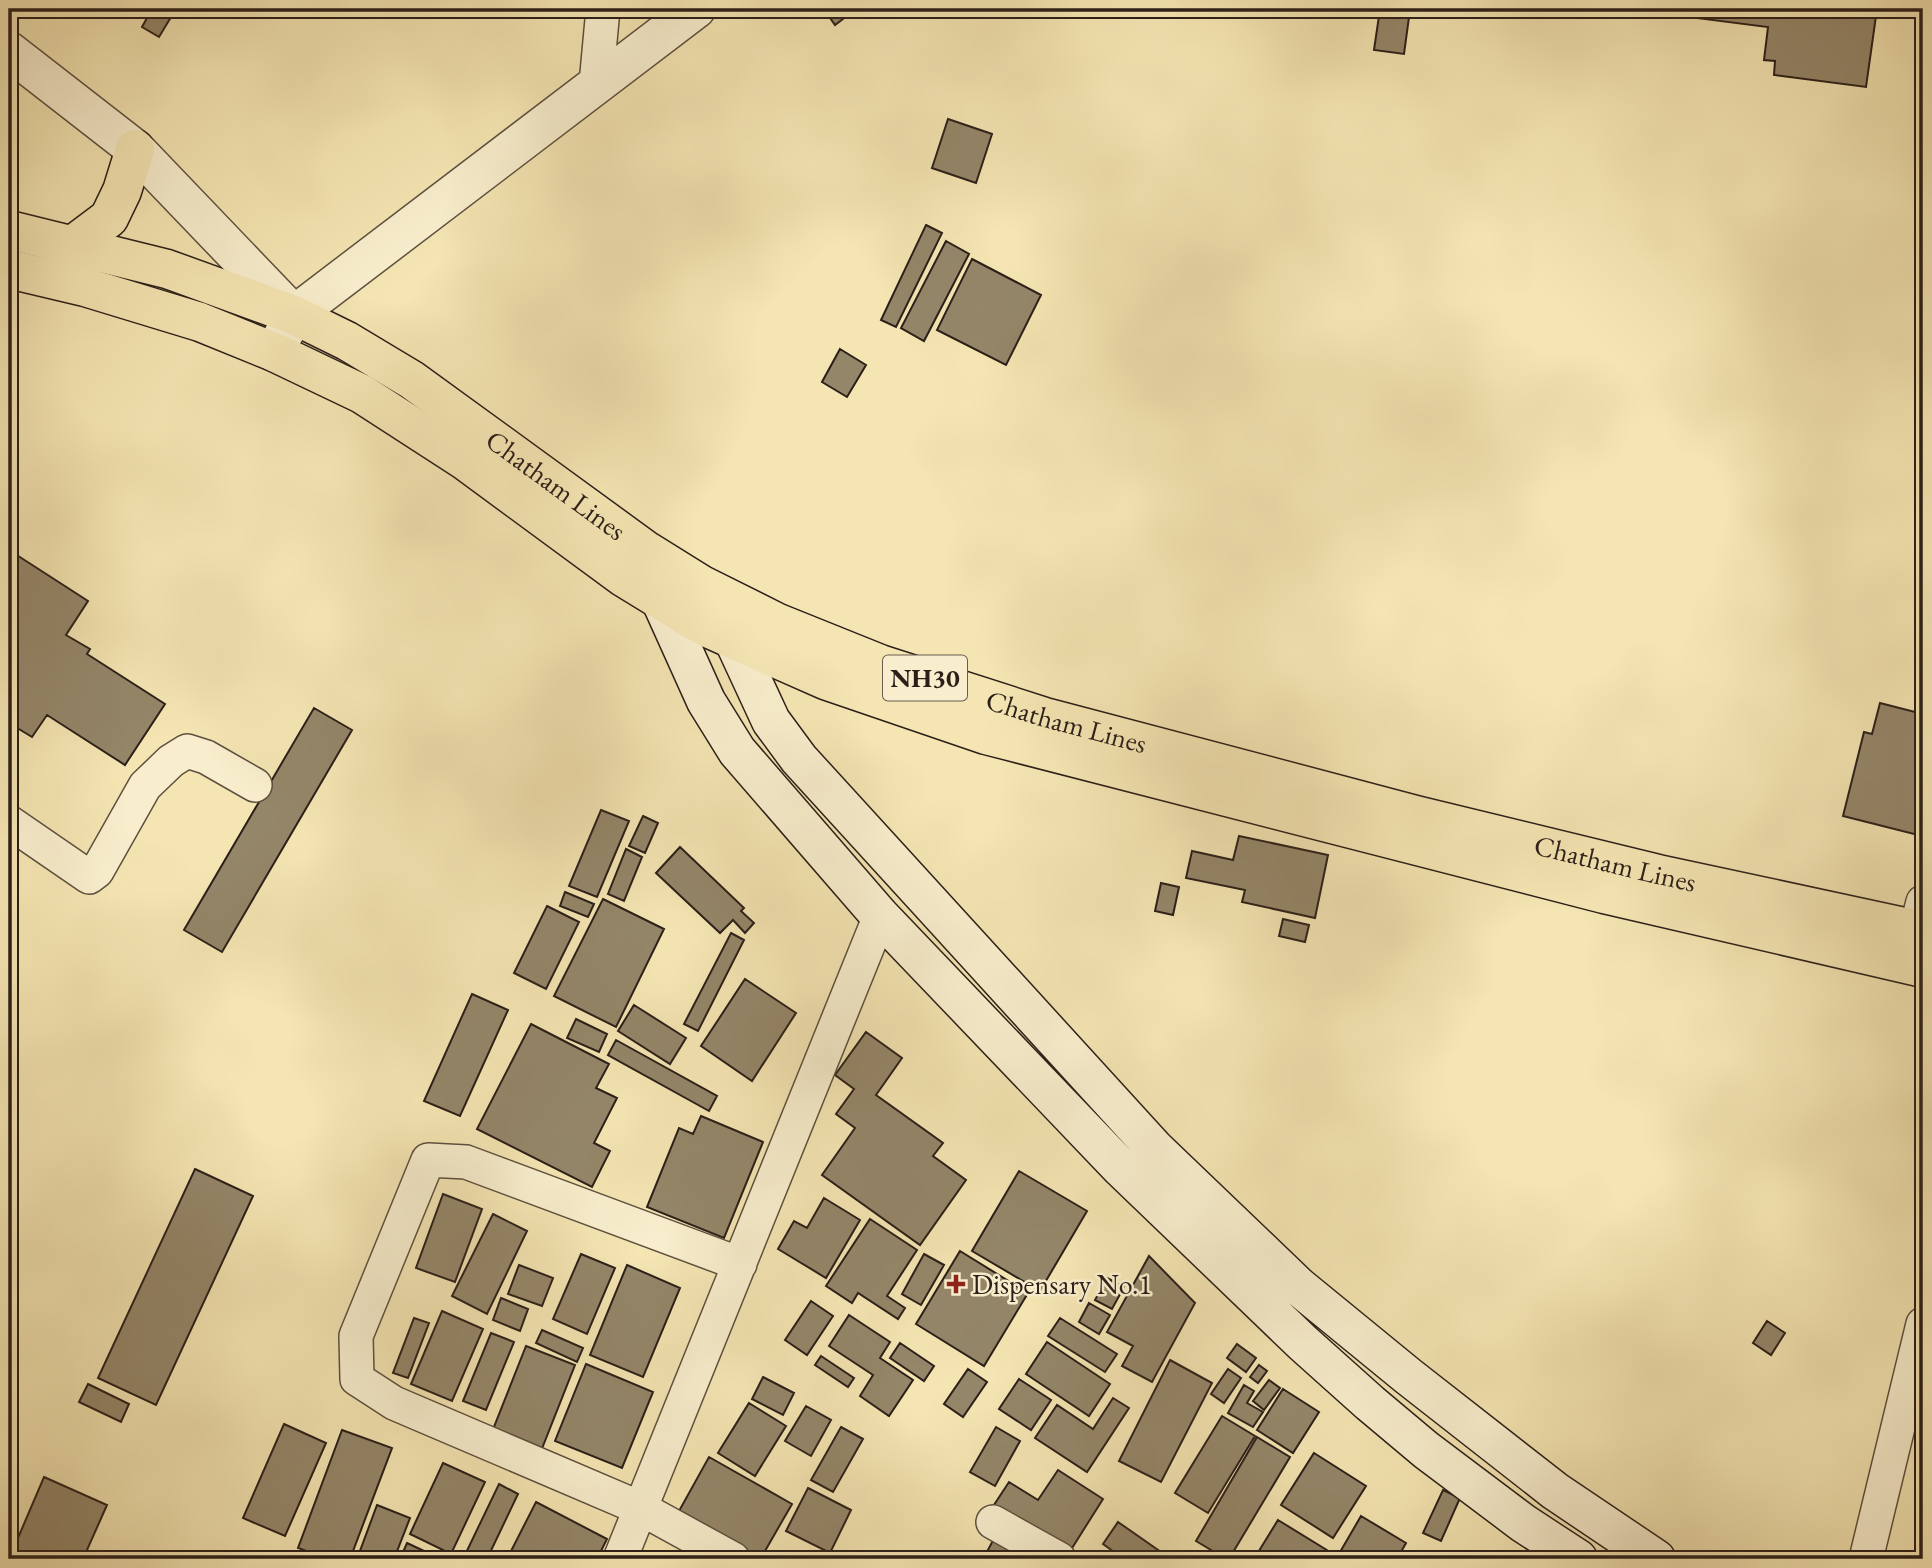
<svg xmlns="http://www.w3.org/2000/svg" width="1932" height="1568" font-family="'EB Garamond',serif">
<style>
.building{fill:#948669;stroke:#2b1f19;stroke-width:2}
.lines{fill:none;stroke-linecap:round;stroke-linejoin:round}
.minor-casing{stroke:#5d503f;stroke-width:36}
.tertiary-casing{stroke:#5d503f;stroke-width:41}
.secondary-casing{stroke:#2b1f19;stroke-width:41}
.trunk-casing{stroke:#2b1f19;stroke-width:41}
.minor{stroke:#f8eecd;stroke-width:33}
.tertiary{stroke:#f8eecd;stroke-width:38}
.secondary{stroke:#f8eecd;stroke-width:38}
.trunk{stroke:#f4e5b2;stroke-width:38}
.poi-dot{fill:#8f2418;stroke:#f8eecd;stroke-width:2.5}
.labels{text-anchor:middle;dominant-baseline:central;stroke-width:5;stroke-linejoin:round;paint-order:stroke}
.shield{fill:#f8eecd;stroke:#685d4f;stroke-width:2}
.shield-label{font-size:26px;font-weight:bold;fill:#2b1f19}
.street-label{font-size:28px;fill:#2b1f19;stroke:#f8eecd}
.poi-label{font-size:28px;fill:#2b1f19;stroke:#f8eecd;text-anchor:start}
</style>
<rect width="100%" height="100%" fill="#f4e5b2"/>
<filter id="stains"><feTurbulence type="fractalNoise" baseFrequency=".00286" numOctaves="4"/><feColorMatrix values="0 0 0 0 .2 0 0 0 0 .09 0 0 0 0 .02 0 0 0 .5 -.17"/></filter>
<radialGradient id="worn" r=".72"><stop offset=".6" stop-color="#630" stop-opacity="0"/><stop offset="1" stop-color="#630" stop-opacity=".3"/></radialGradient>
<path class="building" d="M152,9H157L171,17L159,37L142,27Z
M836,9H856L835,25L828,15Z
M1380,9L1410,10L1404,54L1374,50Z
M1666,9H1877L1866,87L1774,75L1775,61L1764,60L1768,27L1665,14Z
M948,119L992,134L976,183L932,168Z
M926,225L942,233L896,327L881,320Z
M946,241L969,254L924,341L901,328Z
M972,259L1041,295L1006,365L937,330Z
M840,349L866,365L847,397L822,382Z
M9,550L88,601L66,635L90,649L87,654L165,704L125,765L47,715L32,737L9,723Z
M1880,703L1923,714L1922,836L1843,816L1864,732L1872,734Z
M314,708L352,730L222,952L184,930Z
M601,810L629,821L597,897L569,886Z
M643,816L658,823L645,853L629,846Z
M1239,836L1328,855L1315,918L1242,902L1245,890L1186,878L1192,851L1233,860Z
M680,847L744,908L741,911L754,923L745,933L733,920L720,933L656,873Z
M626,849L642,857L624,901L608,894Z
M1161,883L1179,887L1173,915L1155,911Z
M565,892L594,904L588,917L560,906Z
M603,899L664,929L616,1027L554,996Z
M547,906L579,922L546,989L514,973Z
M1283,919L1309,925L1305,942L1279,936Z
M731,933L744,940L698,1031L684,1024Z
M745,979L796,1013L752,1081L701,1046Z
M472,994L508,1010L460,1116L424,1101Z
M634,1005L686,1038L670,1064L618,1031Z
M576,1019L607,1034L599,1052L567,1038Z
M531,1024L609,1064L596,1088L617,1098L594,1143L610,1151L592,1187L477,1129Z
M866,1032L902,1058L876,1095L943,1143L933,1156L966,1180L920,1245L822,1175L855,1128L836,1114L854,1089L835,1075Z
M616,1040L717,1096L709,1111L608,1055Z
M701,1116L763,1142L724,1238L647,1207L679,1128L693,1134Z
M195,1169L253,1196L156,1405L98,1378Z
M1019,1171L1087,1211L1040,1291L972,1251Z
M443,1194L482,1209L455,1282L416,1268Z
M824,1198L860,1220L826,1278L778,1249L794,1221L807,1228Z
M493,1214L527,1231L487,1314L452,1296Z
M870,1219L917,1250L887,1296L905,1308L898,1319L858,1293L852,1303L826,1286Z
M960,1251L1028,1293L984,1366L916,1324Z
M581,1254L615,1268L587,1334L553,1319Z
M924,1254L944,1265L921,1305L902,1294Z
M1149,1256L1195,1303L1152,1382L1122,1366L1133,1346L1107,1332Z
M519,1265L553,1278L542,1306L508,1294Z
M627,1265L680,1288L643,1377L590,1355Z
M1107,1278L1124,1287L1112,1309L1095,1300Z
M501,1298L528,1309L520,1331L493,1320Z
M811,1301L833,1316L807,1355L785,1340Z
M1089,1303L1110,1315L1099,1334L1079,1322Z
M442,1311L483,1329L452,1401L411,1384Z
M849,1315L890,1342L880,1358L913,1380L889,1416L860,1396L873,1375L829,1346Z
M414,1318L429,1323L408,1378L393,1373Z
M1060,1318L1117,1354L1105,1372L1048,1336Z
M1767,1321L1785,1333L1771,1355L1753,1343Z
M542,1330L583,1348L577,1362L536,1343Z
M491,1333L514,1342L486,1410L463,1401Z
M1047,1342L1110,1384L1089,1416L1026,1374Z
M900,1343L934,1366L924,1381L890,1358Z
M1237,1344L1256,1358L1246,1372L1227,1358Z
M526,1346L575,1365L541,1451L492,1432Z
M821,1356L854,1378L848,1387L815,1365Z
M1170,1360L1212,1383L1161,1482L1119,1461Z
M586,1364L653,1392L622,1468L555,1441Z
M1259,1365L1267,1371L1258,1383L1250,1377Z
M968,1369L987,1382L963,1417L944,1404Z
M1228,1369L1241,1378L1224,1403L1211,1394Z
M763,1377L794,1393L783,1415L752,1399Z
M1019,1379L1051,1400L1031,1430L999,1409Z
M1269,1380L1280,1388L1264,1410L1253,1401Z
M88,1384L129,1404L121,1422L79,1402Z
M1244,1385L1254,1391L1247,1403L1263,1412L1253,1427L1228,1413Z
M1283,1389L1319,1412L1293,1453L1257,1430Z
M1113,1398L1129,1408L1087,1472L1035,1438L1057,1405L1093,1429Z
M749,1403L786,1426L755,1476L718,1453Z
M806,1406L831,1420L811,1456L785,1441Z
M1222,1416L1255,1436L1208,1513L1175,1493Z
M284,1424L326,1443L285,1536L243,1518Z
M841,1427L863,1439L833,1492L811,1480Z
M996,1427L1020,1441L995,1486L970,1472Z
M342,1430L392,1448L350,1559H328L298,1548Z
M1257,1437L1290,1457L1229,1559H1226L1196,1541Z
M1314,1453L1366,1486L1333,1538L1281,1505Z
M709,1457L792,1504L761,1558L679,1511Z
M443,1463L485,1482L451,1554L410,1534Z
M1058,1470L1103,1499L1067,1556L992,1508L1009,1482L1038,1500Z
M44,1477L107,1505L83,1559H9Z
M499,1484L518,1494L487,1559H463Z
M808,1488L851,1510L830,1553L786,1531Z
M1443,1490L1460,1498L1441,1541L1423,1533Z
M536,1502L607,1539L597,1559H507Z
M377,1505L410,1518L394,1559H357Z
M1361,1516L1406,1543L1397,1559H1336Z
M1278,1520L1330,1552L1325,1559H1254Z
M1118,1522L1171,1559H1124L1103,1544Z
M996,1535L1043,1559H983Z
M407,1543L441,1559H400Z"/>
<g class="lines">
<g class="minor-casing">
<path id="minor" d="M596,84L603,9
M9,822L89,877L97,871L145,786L171,761L187,751L206,757L255,785
M1916,929L1923,902
M993,1522L1059,1559
M620,1559L880,916
M733,1559L640,1508L394,1403L357,1379L356,1336L428,1160L466,1162L740,1264
M1866,1559L1923,1324"/>
</g>
<g class="tertiary-casing">
<path id="tertiary" d="M9,51L135,149L294,315
M274,352L294,315L696,9"/>
</g>
<g class="secondary-casing">
<path id="secondary" d="M660,599L706,701L737,751L880,916L1121,1168L1303,1343L1370,1403L1426,1450L1523,1523L1578,1559
M733,639L771,721L799,759L1155,1149L1298,1286L1408,1376L1555,1491L1656,1559"/>
</g>
<g class="trunk-casing">
<g id="trunk">
<path id="s1" d="M9,230L167,269L294,315L347,341L412,380L647,551L700,584L778,623L880,664L1045,717L1416,815L1658,874L1923,931"/>
<path d="M73,245L109,218L122,191L135,149"/>
<path d="M9,269L85,287L200,322L274,352L362,394L464,460L623,577L703,626L825,680L986,735L1604,894L1923,968"/>
</g>
</g>
<use href="#minor" class="minor"/>
<use href="#tertiary" class="tertiary"/>
<use href="#secondary" class="secondary"/>
<use href="#trunk" class="trunk"/>
</g>
<path class="poi-dot" d="M952.5 1273.5h7v7h7v7h-7v7h-7v-7h-7v-7h7z"/>
<g class="labels">
<rect class="shield" x="883" y="655.5" width="84" height="45" rx="5"/>
<g class="shield-label">
<text x="925" y="678">NH30</text>
</g>
<g class="street-label">
<text stroke="none"><textPath href="#s1" startOffset="611">Chatham Lines</textPath></text>
<text stroke="none"><textPath href="#s1" startOffset="1178">Chatham Lines</textPath></text>
<text stroke="none"><textPath href="#s1" startOffset="1745">Chatham Lines</textPath></text>
</g>
<g class="poi-label">
<text x="972" y="1284">Dispensary No.1</text>
</g>
</g>
<rect width="1932" height="1568" fill="none" stroke="#f4e5b2" stroke-width="35"/>
<rect x="10" y="10" width="1911" height="1547" fill="none" stroke="#2b1f19" stroke-width="3.5"/>
<rect x="18" y="18" width="1897" height="1533" fill="none" stroke="#2b1f19" stroke-width="2"/>
<rect width="100%" height="100%" filter="url(#stains)"/>
<rect width="100%" height="100%" fill="url(#worn)"/>
</svg>
